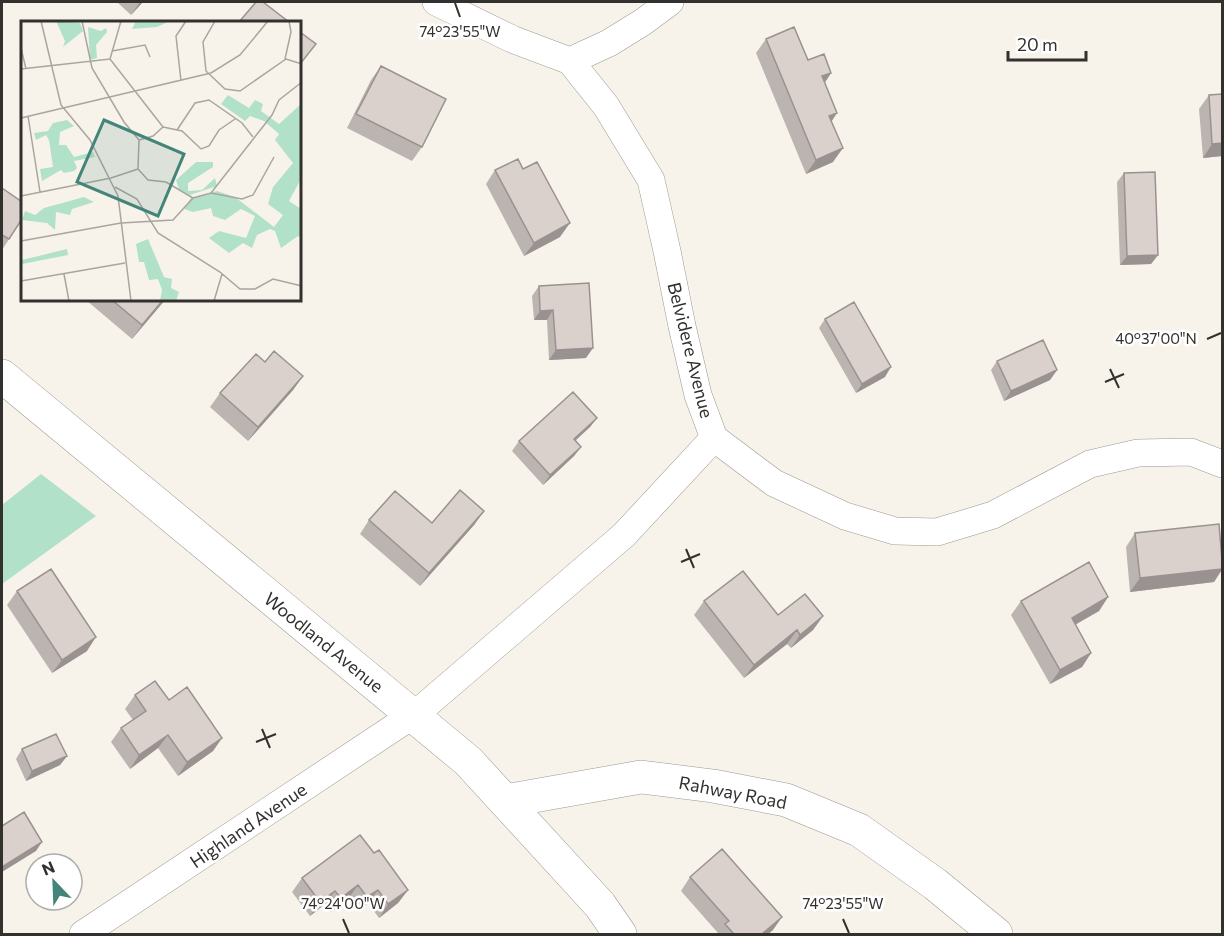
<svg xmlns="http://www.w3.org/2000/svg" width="1224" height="936" font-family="Commissioner,sans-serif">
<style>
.green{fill:#b2e1c9}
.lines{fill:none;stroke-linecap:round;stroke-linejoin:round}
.minor-casing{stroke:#9d9991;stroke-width:28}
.tertiary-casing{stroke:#9d9991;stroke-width:34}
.minor{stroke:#fff;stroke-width:27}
.tertiary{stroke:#fff;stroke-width:33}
.wall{fill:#bbb4b0}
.shaded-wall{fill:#999290}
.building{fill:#dad1cd;stroke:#999290;stroke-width:1.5}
.ticks{fill:none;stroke:#33312e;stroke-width:2}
.labels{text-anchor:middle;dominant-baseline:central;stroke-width:5;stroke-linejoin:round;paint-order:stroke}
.street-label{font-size:18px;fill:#33312e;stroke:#fff}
.inset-road{fill:none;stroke:#a9a59f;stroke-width:1.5}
.view{fill:#438679;fill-opacity:0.15;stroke:#438679;stroke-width:3}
.inset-edge{fill:none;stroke:#33312e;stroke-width:3}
.ticks-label{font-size:15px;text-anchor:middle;fill:#33312e;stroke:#fff;stroke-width:5;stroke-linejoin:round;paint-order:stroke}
</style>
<rect width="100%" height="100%" fill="#f7f3eb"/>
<path class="green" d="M41,474L96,516L2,584V505Z"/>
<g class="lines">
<g class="minor-casing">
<path id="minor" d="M436,2L512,39L570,61L606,106L651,180L667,251L682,326L698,395L714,438
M570,61L609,43L643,22L670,2
M714,438L774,483L845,516L895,531L937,532L993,515L1090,464L1138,453L1191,452L1222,464
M83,934L419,711L624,535L714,438"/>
</g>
<g class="tertiary-casing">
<path id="tertiary" d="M2,376L468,761L600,905L620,934
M505,801L641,777L713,786L786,800L859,830L935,884L996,934"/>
</g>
<use href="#minor" class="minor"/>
<use href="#tertiary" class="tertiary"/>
</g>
<path class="wall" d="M117,2H143L131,15Z
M766,39L831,73L825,82L831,121L833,162L806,174L756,53Z
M381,66L422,147L412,161L347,128L371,80Z
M1222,94V156L1203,158L1199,109L1209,95Z
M523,169L560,237L524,256L486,184L495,170Z
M1124,173L1158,255L1151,264L1120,265L1117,182Z
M2,188L22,219L2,250Z
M539,286L586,358L549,360L547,320H534L532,296Z
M86,300H165L132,339Z
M825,319L885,377L856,393L819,328Z
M997,361L1057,370L1050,380L1004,401L991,370Z
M303,376L293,390L248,441L210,407L220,393Z
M597,418L590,427L575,441L581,447L574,456L543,485L512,451L519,441Z
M484,511L474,525L420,586L360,534L369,520L432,523Z
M1135,533L1222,560V570L1214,582L1130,592L1126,547Z
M17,591L87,651L52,673L7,605Z
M1108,597L1099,611L1075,625L1091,653L1082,667L1050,684L1011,615L1021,601Z
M704,601L778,615L823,616L813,630L791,648L787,644L744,678L694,615Z
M135,695L169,700L222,738L213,751L178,776L158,748L130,769L111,742L121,728L133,720L125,709Z
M22,749L67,756L60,765L26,781L16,759Z
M374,853L408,890L398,903L379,918L368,903L358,911L348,899L331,912L325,904L310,916L292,892L302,878Z
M690,877L773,930L768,934H718V933L681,891Z"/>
<path class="shaded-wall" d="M140,2H143L131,15Z
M831,73L822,87V76Z
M837,113L828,127L829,116Z
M1222,143V156L1203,158L1212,144Z
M843,148L833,162L806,174L816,160Z
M570,223L560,237L524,256L534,243Z
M1158,255L1151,264L1120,265L1127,256Z
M163,300H165L132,339L142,325Z
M553,310L547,320H534L540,311Z
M593,348L586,358L549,360L556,350Z
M891,367L885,377L856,393L862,384Z
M1057,370L1050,380L1004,401L1011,391Z
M303,376L293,390L248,441L258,427Z
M597,418L590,427L567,448L574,439Z
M581,447L574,456L543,485L550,475Z
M484,511L474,525L420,586L429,573Z
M1222,569L1214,582L1130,592L1140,578Z
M1108,597L1099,611L1062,632L1072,618Z
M823,616L813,630L791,648L800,635Z
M797,630L787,644L744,678L754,665Z
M96,637L87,651L52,673L62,660Z
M1091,653L1082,667L1050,684L1060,670Z
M168,735L158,748L130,769L139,755Z
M222,738L213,751L178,776L187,762Z
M67,756L60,765L26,781L32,771Z
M42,842L36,851L2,872V867Z
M358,885L348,899L331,912L341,898Z
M378,890L368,903L358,911L367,897Z
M408,890L398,903L379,918L388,904Z
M335,891L325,904L310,916L320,902Z
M782,917L773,930L768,934H762Z"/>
<path class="building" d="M256,2H263L289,22H239Z
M794,27L808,60L824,54L831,73L822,76L837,113L829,116L843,148L816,160L766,39Z
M300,32L316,44L300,64Z
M381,66L446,99L422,147L356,114Z
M1222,94V143L1212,144L1209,95Z
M518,159L523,169L537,162L570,223L534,243L495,170Z
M1155,172L1158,255L1127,256L1124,173Z
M2,188L22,202V219L9,239L2,235Z
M589,283L593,348L556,350L553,310L540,311L539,286Z
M112,300H163L142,325Z
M854,302L891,367L862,384L825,319Z
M1043,340L1057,370L1011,391L997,361Z
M274,351L303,376L258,427L220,393L256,354L265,362Z
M573,392L597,418L574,439L581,447L550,475L519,441Z
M460,490L484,511L429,573L369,520L395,491L432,523Z
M1219,524L1222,560V569L1140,578L1135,533Z
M1089,562L1108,597L1072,618L1091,653L1060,670L1021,601Z
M51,569L96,637L62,660L17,591Z
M743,571L778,615L805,594L823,616L800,635L797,630L754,665L704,601Z
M155,681L169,700L187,687L222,738L187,762L168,735L139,755L121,728L146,711L135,695Z
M56,734L67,756L32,771L22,749Z
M24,812L42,842L2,867V826Z
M360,835L374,853L379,850L408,890L388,904L378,890L367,897L358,885L341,898L335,891L320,902L302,878Z
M722,849L782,917L762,934H734L725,924L729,921L690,877Z"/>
<path class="ticks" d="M455,3L460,17M1207,339L1221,333M1110,369L1119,388M1105,382L1124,374M686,549L694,568M681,562L700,554M262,729L270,748M256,742L276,734M343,919L349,933M843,919L849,933"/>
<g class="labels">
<g class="street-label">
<text transform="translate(691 350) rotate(76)">Belvidere Avenue</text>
<text transform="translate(324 642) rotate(39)">Woodland Avenue</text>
<text transform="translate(733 792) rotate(11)">Rahway Road</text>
<text transform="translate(248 825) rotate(-34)">Highland Avenue</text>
</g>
</g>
<g transform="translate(21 21)">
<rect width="280" height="280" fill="#f7f3eb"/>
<path d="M35,0L59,2L62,10L42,26L44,20ZM115,0H149L136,6L111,8ZM67,6L80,10L85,7L86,11L75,24L76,37L69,39ZM207,74L228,87L234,79L242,83L240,90L258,103L280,83V158L268,180L280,188V217L277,215L260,227L254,210L249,208L236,214L231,227L222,222L208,232L188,217L198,210L225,217L234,195L220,188L204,199L192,195L190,187L172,191L163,188L170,177L196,170L214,176L253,206L262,194L247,183L252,166L272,142L254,119L258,113L243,100L229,95L224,100L200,83ZM46,99L53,105L39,111L38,124H45L53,136L72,131L74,136L53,140L56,147L53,150L43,152L40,149L21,160L19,148L32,146L28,119L25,114L15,119L13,112L27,110L32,102ZM175,141H192V146L167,162V170L181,169L194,157L196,165L169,174L158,168L155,159ZM63,176L73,181L51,188L49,194L35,191L34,209L26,202L1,199L4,190L14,194L23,187ZM127,218L143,256L151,258L150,267L158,271L155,280H139L141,269L137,258L128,259L123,241H118L115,223ZM46,228L47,234L1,243V239Z" fill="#b2e1c9"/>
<path class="inset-road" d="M20,0L40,84L69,119L97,175L110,280M61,0L71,47L103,101L118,119L117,148M194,0L182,21L185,50L204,68L219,70L265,38L281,43M0,27L5,48M91,30L124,24L129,36M89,38L100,0M264,38L270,11L268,0M0,48L89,38L142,106M160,60L155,15L165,0M7,95L19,171M0,97L190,52L219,34L247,0M142,106L161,110L180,128L188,125L198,109L214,98M156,109L174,82L188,79L221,102L232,116M118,119L132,115L142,106M117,148L127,159L145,161L172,177M94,166L116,178L137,212L199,251L219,268H234L252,258L281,265M190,172L251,94L258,79L281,61M0,175L90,157L117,148M0,220L100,202L152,199L172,177L190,172L221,178L232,174L253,136M43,253L48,280M0,260L104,242M193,280L201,253"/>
<path class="view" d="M83,99L163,133L137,195L56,161Z"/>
<rect width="280" height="280" class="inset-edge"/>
</g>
<g class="ticks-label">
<text x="460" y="37">74°23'55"W</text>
<text x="1156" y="344">40°37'00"N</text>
<text x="343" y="909">74°24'00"W</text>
<text x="843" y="909">74°23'55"W</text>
</g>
<rect width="1224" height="936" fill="none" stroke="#33312e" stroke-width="6"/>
<g transform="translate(54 882) rotate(337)"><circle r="28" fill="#ffffff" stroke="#adadab" stroke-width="1.5"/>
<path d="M0-4.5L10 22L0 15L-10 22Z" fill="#438679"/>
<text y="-9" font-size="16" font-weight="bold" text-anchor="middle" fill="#33312e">N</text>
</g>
<path d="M1008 51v9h78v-9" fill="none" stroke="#33312e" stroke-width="3"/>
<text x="1017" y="51" font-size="18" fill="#33312e" stroke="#ffffff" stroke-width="4.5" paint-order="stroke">20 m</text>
</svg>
